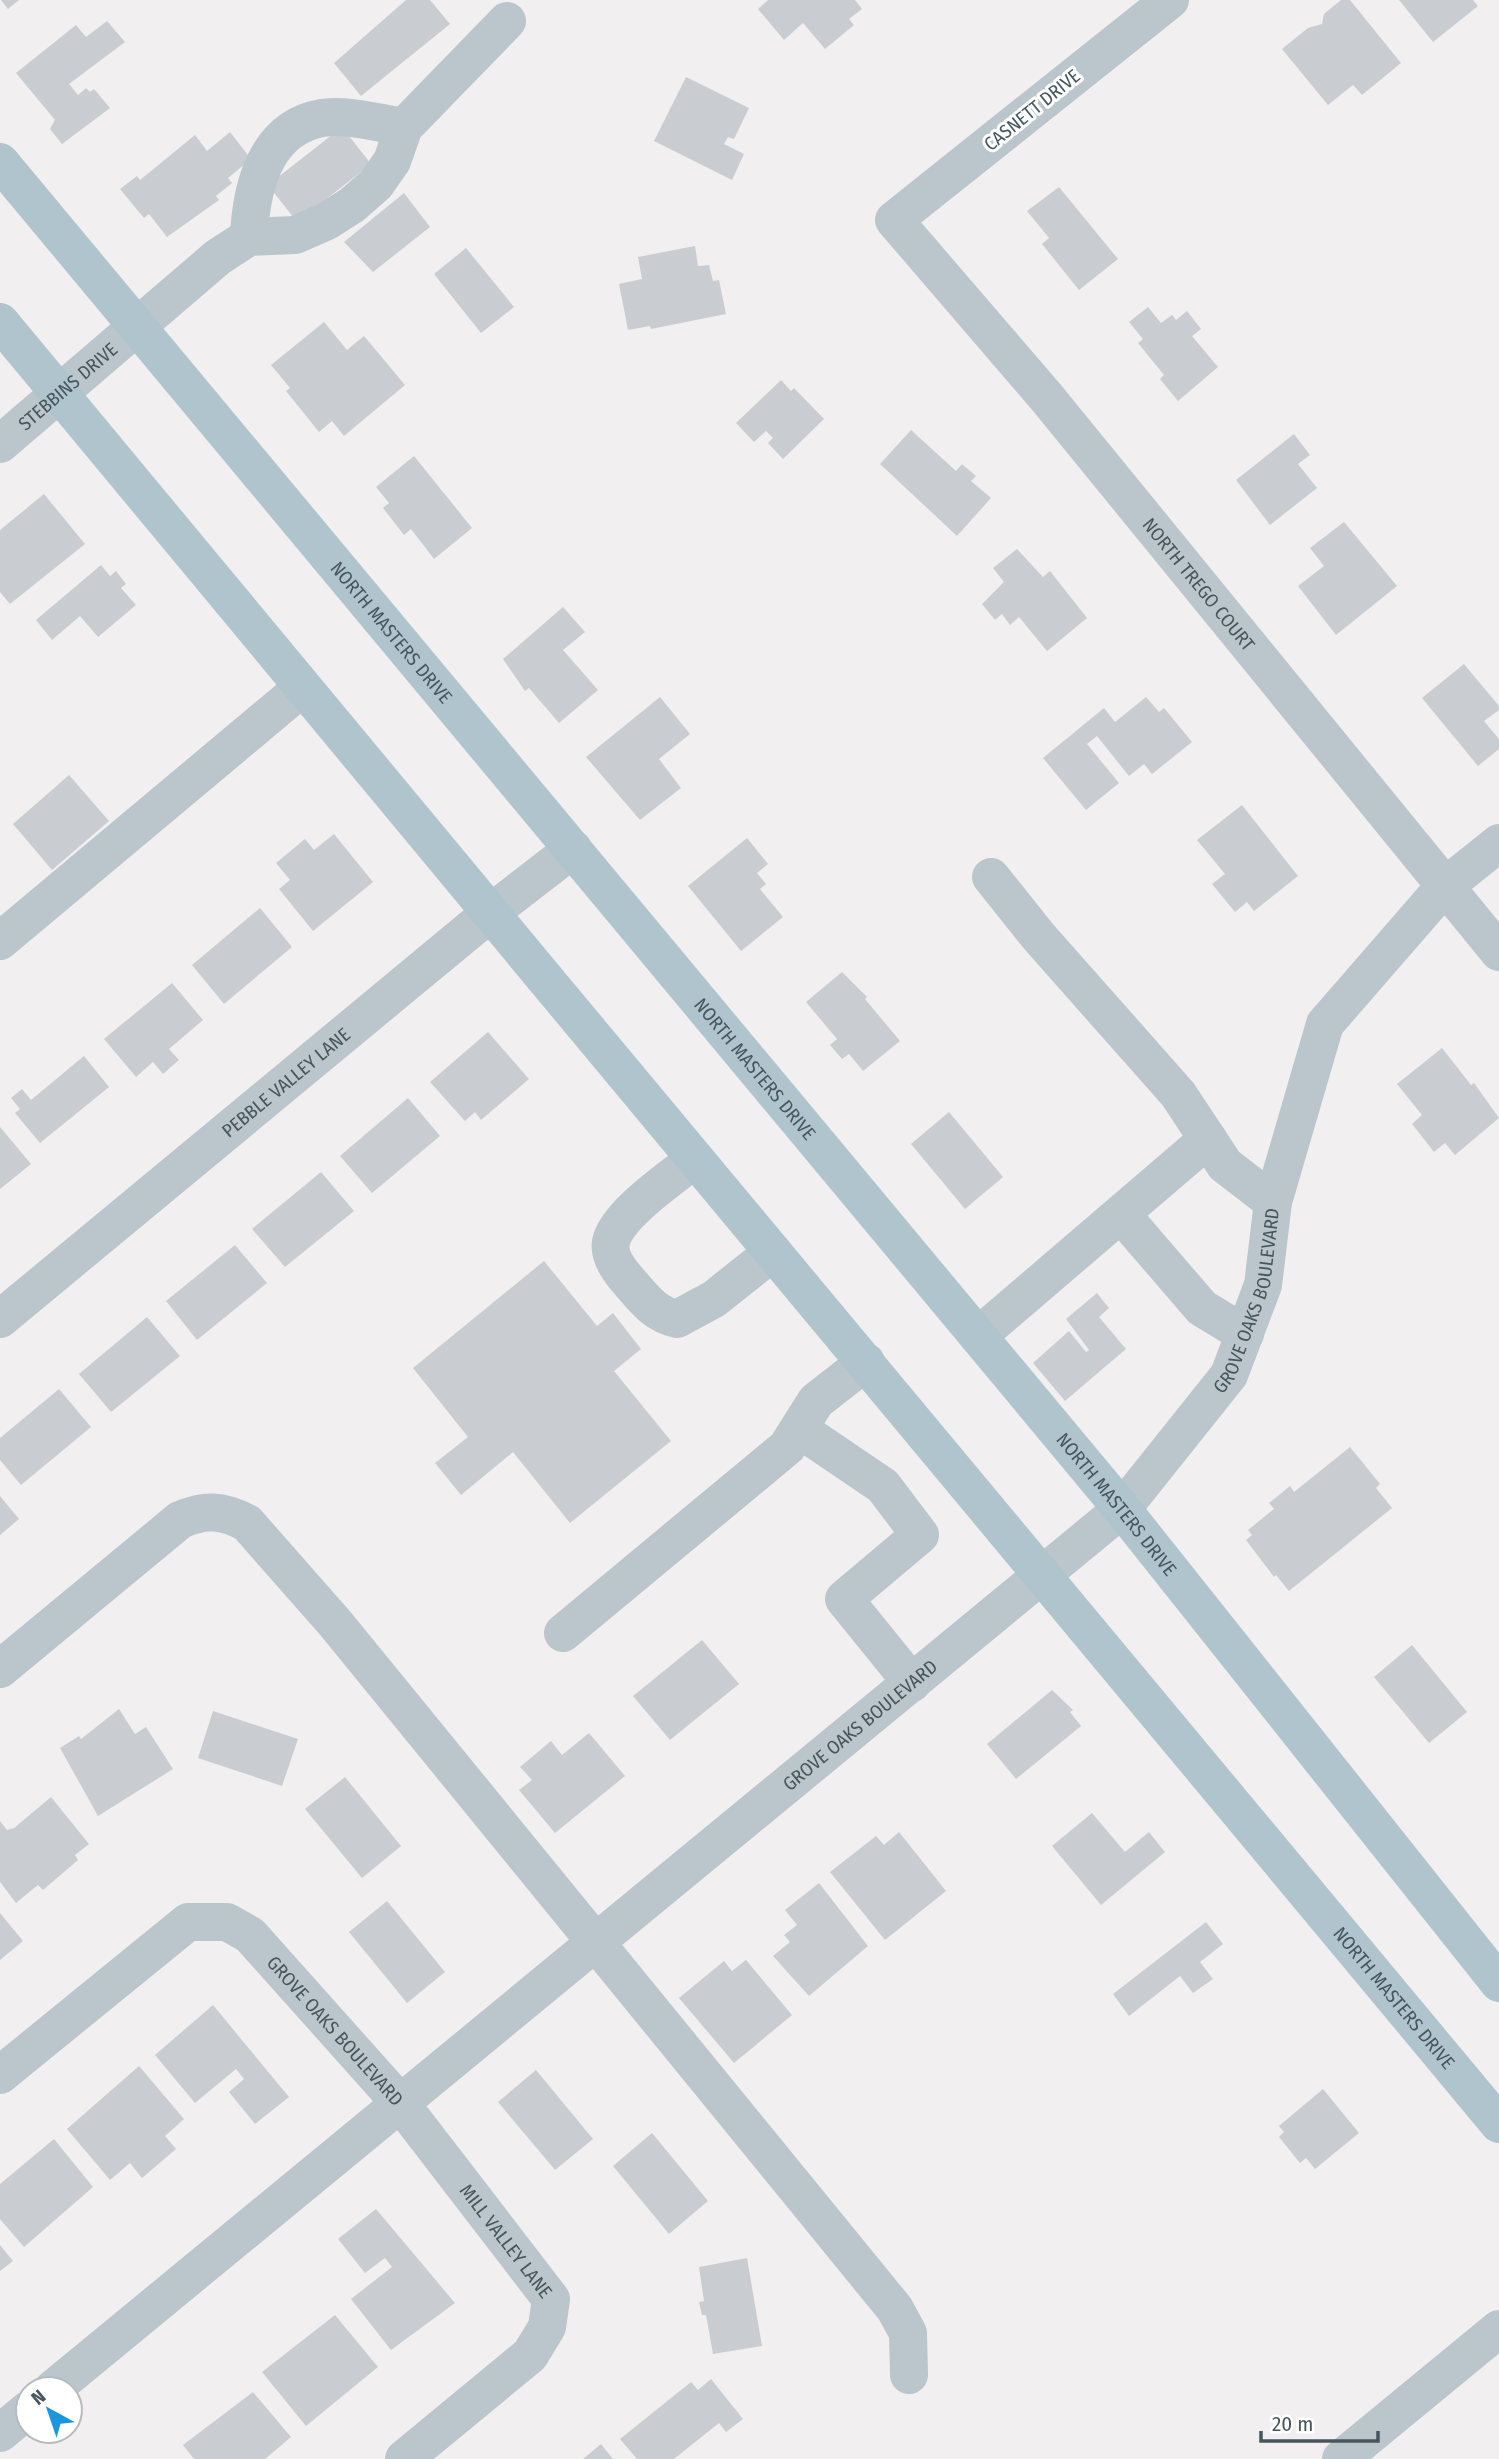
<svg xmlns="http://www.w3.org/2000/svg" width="1499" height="2459" font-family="'Fira Sans Condensed',sans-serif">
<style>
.building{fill:#c9cdd1}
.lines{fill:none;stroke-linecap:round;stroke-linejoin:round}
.minor{stroke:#bbc6cc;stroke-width:38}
.major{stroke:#afc4cd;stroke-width:38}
.labels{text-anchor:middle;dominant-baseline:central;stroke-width:6;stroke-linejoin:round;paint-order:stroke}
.street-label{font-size:19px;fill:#47565c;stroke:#fff}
</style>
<rect width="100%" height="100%" fill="#f1efef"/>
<path class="building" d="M1,0H19L8,9Z
M406,0H430L450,24L361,96L334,63Z
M768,0H855L862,9L849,19L854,25L825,49L803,23L784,40L758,9Z
M1341,0H1350L1401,63L1362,95L1353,85L1328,105L1282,49L1308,28L1322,24L1324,14Z
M1399,0H1473L1478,6L1433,42Z
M107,21L125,42L69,84L78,95L86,88L90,92L94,89L110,108L62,144L50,129L55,120L16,73L76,25L86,37Z
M686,77L749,108L734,139L728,137L724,144L744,154L732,180L654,141Z
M342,127L371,164L297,222L268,185Z
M230,132L251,159L228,178L232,183L216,196L219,200L167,237L149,214L144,218L120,189L137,176L140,180L195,135L207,151Z
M1059,187L1118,259L1079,290L1042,244L1049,238L1027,211Z
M404,193L430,227L373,272L344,242Z
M695,246L698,266L709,265L713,281L719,280L726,314L651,329L650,326L628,330L619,284L642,279L638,257Z
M466,248L514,307L481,333L434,274Z
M1148,307L1161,323L1172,315L1176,320L1187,311L1201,329L1192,336L1218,367L1178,401L1160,379L1164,375L1138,343L1143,339L1129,322Z
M324,322L347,350L364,336L405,385L344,436L332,421L319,432L286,391L290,388L271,365Z
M781,380L791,391L794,388L824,419L783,459L768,443L773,438L766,431L754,442L736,423Z
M911,430L956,471L962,464L976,476L971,481L991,498L957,536L880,464Z
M1294,434L1310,455L1298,464L1317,488L1270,525L1236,480Z
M414,456L472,528L434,559L411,529L404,535L383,508L389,503L376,487Z
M44,494L85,544L10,604L0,592V530Z
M1344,522L1397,586L1336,635L1298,586L1324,566L1310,548Z
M1017,549L1043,577L1050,571L1087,618L1047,651L1019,617L1010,625L1002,614L995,620L982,604L1004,582L993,568Z
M101,565L110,576L116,571L126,584L121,588L136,605L98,637L80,616L52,640L36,620Z
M563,607L585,632L563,650L598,690L559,723L529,688L525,691L503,659Z
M1464,664L1499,706V710L1484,721L1499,739V749L1478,766L1422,698Z
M660,697L690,734L659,759L681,788L640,820L586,757Z
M1146,697L1159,712L1164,708L1192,742L1152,774L1144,764L1129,776L1097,736L1087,744L1119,783L1086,810L1043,758L1104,708L1115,722Z
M69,775L109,821L52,870L13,824Z
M1242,805L1298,876L1254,911L1247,902L1235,912L1212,884L1225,874L1197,840Z
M334,834L373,882L313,931L279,889L290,880L276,863L305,839L314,850Z
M747,838L768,864L757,873L766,884L760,889L783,917L741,951L688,886Z
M260,908L292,947L224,1004L192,965Z
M842,972L867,997L865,999L900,1041L863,1071L849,1054L842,1059L830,1045L837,1039L806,1002Z
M172,983L203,1020L169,1049L179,1060L163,1074L153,1062L136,1077L104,1039Z
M488,1032L529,1079L481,1120L475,1112L465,1121L430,1082Z
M1442,1048L1471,1085L1474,1083L1499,1118L1455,1155L1445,1143L1434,1152L1412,1124L1422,1115L1397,1084Z
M84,1056L109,1087L40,1143L15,1113L20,1109L11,1098L22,1089L31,1100Z
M408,1098L440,1136L372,1193L340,1156Z
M949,1112L1003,1177L965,1209L911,1144Z
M0,1127L31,1164L0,1189Z
M321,1172L354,1211L285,1267L252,1229Z
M235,1245L267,1283L197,1340L166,1301Z
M544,1261L597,1326L613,1313L641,1349L614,1371L671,1441L570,1523L513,1452L461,1495L435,1463L468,1437L413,1368Z
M1097,1293L1109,1308L1099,1317L1126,1349L1065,1401L1033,1363L1069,1331L1086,1352L1089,1350L1066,1319Z
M147,1317L180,1356L111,1412L79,1374Z
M59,1389L91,1427L21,1485L0,1460V1438Z
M1350,1447L1380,1484L1376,1488L1392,1508L1289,1591L1276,1575L1274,1577L1246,1540L1252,1535L1248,1530L1274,1509L1269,1503L1290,1486L1294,1492Z
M0,1496L19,1519L0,1535Z
M702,1640L739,1684L670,1740L633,1696Z
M1412,1645L1467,1712L1429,1743L1374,1677Z
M1052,1690L1073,1710L1070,1712L1081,1726L1016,1779L987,1744Z
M119,1709L135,1734L146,1727L173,1769L98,1816L60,1748L79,1736L81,1739Z
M213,1711L298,1739L282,1786L198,1758Z
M589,1733L625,1776L555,1833L519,1790L532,1780L520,1767L551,1741L562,1755Z
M345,1777L401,1846L362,1878L305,1809Z
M51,1797L89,1844L75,1855L78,1860L43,1890L38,1885L16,1903L0,1882V1821L7,1830L14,1828Z
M1092,1813L1125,1852L1149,1832L1165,1852L1101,1905L1052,1846Z
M899,1832L946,1891L885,1940L830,1872L876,1836L884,1845Z
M819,1883L868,1946L809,1996L773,1956L790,1942L784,1935L797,1925L785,1910Z
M387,1901L445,1972L407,2003L349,1932Z
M0,1913L23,1941L0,1960Z
M1206,1922L1223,1944L1200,1962L1213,1979L1193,1993L1180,1976L1129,2016L1113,1994Z
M746,1960L792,2015L734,2063L679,1998L724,1961L732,1971Z
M213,2005L289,2097L255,2124L229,2092L244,2079L236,2069L195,2103L155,2055Z
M139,2066L184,2119L165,2136L176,2149L142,2178L130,2163L110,2180L67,2129Z
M536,2070L593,2139L555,2170L498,2102Z
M1323,2089L1359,2133L1315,2169L1306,2158L1300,2163L1279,2137L1284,2132L1279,2126Z
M652,2133L708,2201L669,2234L613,2166Z
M54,2139L93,2187L24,2247L0,2219V2184Z
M376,2209L455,2303L391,2350L351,2299L392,2267L385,2258L365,2273L338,2239Z
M0,2245L13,2261L0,2271Z
M747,2258L762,2346L713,2354L706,2315H702L699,2302L704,2301L699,2267Z
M335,2315L378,2367L306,2426L262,2372Z
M711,2379L743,2419L726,2432L719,2423L674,2459H637L620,2439L691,2382L698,2390Z
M253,2392L291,2437L265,2459H194L183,2445Z
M601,2444L613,2459H583Z"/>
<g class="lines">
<g class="minor">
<path id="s1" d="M1170,0L894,220L1047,398L1499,952"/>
<path d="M249,237C251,188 265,128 322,118C348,114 378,123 404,127"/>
<path id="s2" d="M0,444L218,257L249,237L295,235L327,221L352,205L376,184L392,161L404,127L507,21"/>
<path d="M991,877L1039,937L1178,1094L1225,1165L1273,1202"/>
<path d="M0,941L302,688"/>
<path d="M695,1159C673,1177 617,1214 611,1242C608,1257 622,1274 631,1284C645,1300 655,1314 677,1319L714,1299L773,1252"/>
<path d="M1121,1214L1202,1308L1245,1334"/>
<path id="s3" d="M0,1319L489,914L573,849"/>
<path d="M978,1336L1208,1139"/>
<path d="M799,1429L883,1486L920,1535L844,1599L912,1683"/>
<path d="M563,1633L787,1447L816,1401L866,1362"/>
<path d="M0,1669L180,1520C205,1509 223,1510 247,1523L335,1623L895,2309L908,2333L909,2375"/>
<path id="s4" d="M0,2075L188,1922H227L250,1935L401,2104L551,2299L547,2327L530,2355L404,2459"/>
<path id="s5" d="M53,2389L1122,1509L1229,1375L1263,1285L1273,1202L1325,1024L1444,887L1499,843"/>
<path d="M0,2433L28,2410"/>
<path d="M1341,2459L1499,2329"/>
</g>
<g class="major">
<path id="s6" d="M0,162L1122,1509L1499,1983"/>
<path id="s7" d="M0,322C497,925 1001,1521 1499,2124"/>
</g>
</g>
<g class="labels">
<g class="street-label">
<text transform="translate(1032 110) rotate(-39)">CASNETT DRIVE</text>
<text stroke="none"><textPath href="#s2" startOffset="89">STEBBINS DRIVE</textPath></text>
<text stroke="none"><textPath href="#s1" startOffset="828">NORTH TREGO COURT</textPath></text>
<text stroke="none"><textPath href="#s6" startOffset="612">NORTH MASTERS DRIVE</textPath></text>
<text stroke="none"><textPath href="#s6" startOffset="1180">NORTH MASTERS DRIVE</textPath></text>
<text stroke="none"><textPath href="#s3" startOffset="371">PEBBLE VALLEY LANE</textPath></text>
<text stroke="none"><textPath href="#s5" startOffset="1633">GROVE OAKS BOULEVARD</textPath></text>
<text stroke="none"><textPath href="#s6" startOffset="1746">NORTH MASTERS DRIVE</textPath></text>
<text stroke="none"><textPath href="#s5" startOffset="1045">GROVE OAKS BOULEVARD</textPath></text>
<text stroke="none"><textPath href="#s7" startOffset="2180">NORTH MASTERS DRIVE</textPath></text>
<text stroke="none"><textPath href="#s4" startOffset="436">GROVE OAKS BOULEVARD</textPath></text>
<text stroke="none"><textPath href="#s4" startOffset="707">MILL VALLEY LANE</textPath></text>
</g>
</g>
<g transform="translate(49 2410) rotate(320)"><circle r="33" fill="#ffffff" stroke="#b5bbbe" stroke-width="2"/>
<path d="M0-5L12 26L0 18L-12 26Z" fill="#1c97de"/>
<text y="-10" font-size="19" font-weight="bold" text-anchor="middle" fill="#47565c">N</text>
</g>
<path d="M1261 2431v10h117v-10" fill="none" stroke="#47565c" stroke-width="3.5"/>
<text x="1272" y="2431" font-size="21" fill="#47565c" stroke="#ffffff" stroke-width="5" paint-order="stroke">20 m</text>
</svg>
